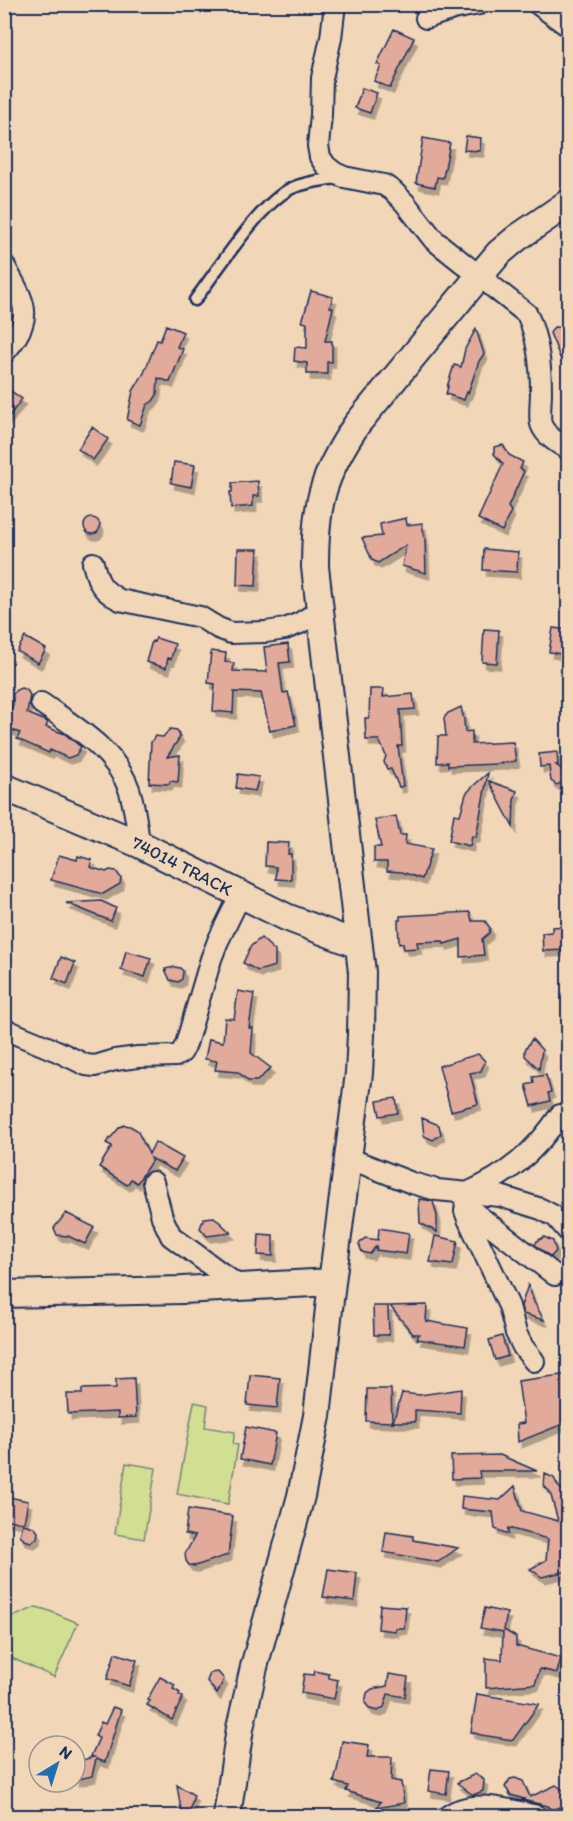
<svg xmlns="http://www.w3.org/2000/svg" width="573" height="1821" font-family="Itim,sans-serif">
<style>
.green{fill:#d2de91;stroke:#768678;stroke-width:1.5}
.building{fill:#e2aa9a;stroke:#1b2f5e;stroke-width:1.5;filter:url(#shadow)}
.lines{fill:none;stroke-linecap:round;stroke-linejoin:round}
.service-casing{stroke:#1b2f5e;stroke-width:15}
.minor-casing{stroke:#1b2f5e;stroke-width:24}
.tertiary-casing{stroke:#1b2f5e;stroke-width:30}
.service{stroke:#f1d6b8;stroke-width:10}
.minor{stroke:#f1d6b8;stroke-width:20}
.tertiary{stroke:#f1d6b8;stroke-width:26}
.labels{text-anchor:middle;dominant-baseline:central;stroke-width:6;stroke-linejoin:round;paint-order:stroke}
.street-label{font-size:18px;fill:#1b2f5e;stroke:#f1d6b8}
</style>
<defs>
<filter id="shadow"><feDropShadow dx="3.5" dy="6" stdDeviation="0" flood-color="#0004"/></filter>
</defs>
<rect width="100%" height="100%" fill="#f1d6b8"/>
<filter id="ink" filterUnits="userSpaceOnUse"><feTurbulence type="fractalNoise" baseFrequency=".0167" numOctaves="2"/><feDisplacementMap in="SourceGraphic" scale="12" xChannelSelector="R" yChannelSelector="G"/><feConvolveMatrix kernelMatrix="1 2 1 2 8 2 1 2 1" color-interpolation-filters="sRGB"/></filter>
<g filter="url(#ink)">
<path class="green" d="M194,1402L208,1405L205,1427L235,1432L233,1444L238,1445L228,1504L177,1494Z
M126,1463L156,1468L144,1539L115,1534Z
M36,1607L47,1610L78,1623L54,1677L5,1655V1620Z"/>
<path class="building" d="M394,29L414,38L390,88L374,81L381,66L377,64Z
M362,88L377,93L370,113L355,108Z
M466,136L481,138L480,151L464,150Z
M423,138L450,143L443,178L437,177L435,187L416,183Z
M311,291L333,297L330,307L333,308L325,341H332V362H327V374H307V363L294,361L295,347L307,348V323L302,322Z
M166,325L183,332L177,347L183,349L170,382L158,378L157,395L153,401L147,405L140,425L127,420L133,391L144,373L157,340L160,341Z
M554,327L568,328V377L550,333Z
M476,329L484,354L479,361L468,393L467,392L464,400L446,394L448,387H447L454,365L461,367L465,349Z
M4,386L22,399L4,423Z
M92,427L108,439L93,460L78,449Z
M503,445L509,455L523,462L520,469L524,471L508,507L511,511L502,531L478,519L503,464L494,454V447Z
M174,462L195,465L191,487L171,483Z
M258,481L259,496H253V506L231,508L230,492H232V483Z
M406,518L407,525L422,523L425,540L426,573L402,566L406,545L378,563L372,560L362,538L382,536L380,524Z
M84 526a8 8 0 1 1 16 0a8 8 0 1 1-16 0Z
M238,549H258L256,586L237,585Z
M484,549L518,552L517,572L483,570Z
M553,628L568,630L567,655L549,652Z
M484,629L499,630L497,663L482,662Z
M25,637L46,649L38,663L17,651Z
M156,638L175,644L171,659L168,658L166,668L146,662L152,641L154,642Z
M288,644L290,662L279,663L283,693L288,692L296,725L270,731L261,693L234,692L233,713L213,711L215,684L208,683L211,651L226,653L225,662L234,663L233,671L267,672L264,647Z
M21,688L27,690L30,695L27,713L48,722L46,727L65,734L81,747L76,755L68,758L50,750L49,753L17,739L20,733L4,727L13,704V694L16,690Z
M370,689H384L383,697L413,694L415,709L400,710L402,746H398L403,786L399,787L391,769H387L384,762L386,756L379,740H366L365,718H369Z
M461,707L464,720L465,732L472,731V744L513,742L516,761L498,764L448,766V762L437,763L438,736H446L444,718L448,713Z
M170,729L177,730L180,737L167,757L180,755L178,782L170,781L169,784L149,783L151,742L155,736L163,737Z
M557,752L558,765H556L564,771L566,776L565,781L557,785L551,781L549,766L540,767L539,754Z
M488,773L476,837L472,836L470,846L449,841L454,814L460,815L466,794L472,787Z
M238,774L259,777L255,791L236,788Z
M489,781L517,791L514,800L513,827Z
M396,816L400,835H406L405,844L432,849L422,879L402,872L387,871V862H374V847H381L375,820Z
M266,842L289,843L288,854H291V880L276,879V867L265,866Z
M59,855L77,860L78,856L92,860L90,867L106,872L110,870L116,871L121,878L120,884L103,894L51,880Z
M101,901L116,908L111,921L66,903Z
M470,912L472,921H485L490,928L489,933L482,939L484,955L461,957V939L444,944L443,941L417,942L418,948L404,949L403,943L399,944L398,920H400V916Z
M568,926V950L543,951L542,933L552,932V927Z
M261,938L275,951V966L258,971L243,963L251,946Z
M126,951L151,958L145,977L121,970Z
M61,957L75,963L67,984L53,978Z
M175,967L180,968L183,971L182,979L178,982L170,980L165,969Z
M238,991L254,994L249,1028H253L251,1053L271,1068L257,1081H248L238,1072L215,1070L217,1061L205,1059L209,1039L223,1042L225,1018L234,1019Z
M532,1039L542,1050L539,1069L525,1056V1050Z
M478,1054L485,1061L481,1071L470,1073L478,1104L451,1111L439,1066Z
M546,1075L551,1092L548,1093L550,1101L532,1106L526,1085L534,1083L533,1077Z
M396,1098L398,1113L380,1116L377,1101Z
M422,1118L439,1125L441,1134L433,1140L424,1136Z
M125,1125L130,1126L137,1130L149,1154L155,1142L183,1158L175,1171L151,1158L152,1160L137,1183L131,1179L127,1185L99,1167L112,1146L106,1143L120,1127Z
M419,1199L433,1201L437,1216V1232L420,1223Z
M66,1213L94,1227L85,1244L68,1236L57,1235L54,1228Z
M214,1217L231,1233L207,1236L200,1228L204,1218Z
M379,1228L409,1233L406,1254L376,1250L377,1245L370,1254L362,1252L359,1244L365,1238L378,1240Z
M259,1234L273,1235V1256L258,1255Z
M435,1236L458,1241L453,1264L452,1265L430,1262Z
M544,1237L553,1241L556,1251L551,1257L535,1245L537,1241Z
M528,1285L534,1302L544,1320L523,1314L521,1306Z
M427,1305L426,1321L468,1328L465,1346L417,1339L419,1334H413L390,1306Z
M373,1306H388L389,1335H374Z
M502,1336L508,1356L495,1360L489,1340Z
M568,1374V1422L518,1442L517,1424L524,1423L518,1381Z
M250,1375L280,1378L277,1408L247,1405Z
M134,1378L136,1417L118,1418V1412L68,1414L67,1394H82V1389L116,1388V1379Z
M367,1389H391L392,1422L366,1421Z
M461,1389L460,1413L415,1410V1422H393L402,1393L420,1395Z
M246,1427L276,1433L270,1465L240,1459Z
M500,1455L537,1471H479L480,1478L452,1479L451,1456Z
M545,1474L554,1478L558,1486L566,1494L563,1522L568,1524L562,1533L568,1551V1563L567,1571L542,1577L530,1569L546,1560L548,1539L508,1528V1534L495,1529L493,1512L461,1509L462,1496L500,1500L515,1486L522,1511L558,1521L550,1492L544,1486Z
M4,1496L28,1501L24,1523L4,1519Z
M188,1509L233,1516L228,1555L195,1566L189,1565L186,1561L185,1554L195,1536L185,1534Z
M23,1524L34,1527L38,1532L37,1538L31,1542L24,1540L20,1535Z
M386,1532L413,1536V1540L458,1548L438,1562L383,1552Z
M328,1569L357,1573L354,1601L323,1597Z
M380,1605L406,1607L404,1628H395V1631L378,1629Z
M485,1608L507,1613L504,1630L516,1637V1646L561,1658L557,1673L540,1669L535,1684L486,1688V1658L502,1660L503,1632L480,1628Z
M115,1653L137,1660L129,1686L107,1679Z
M315,1671L329,1674V1678L338,1680L334,1699L301,1693L304,1674L314,1675Z
M218,1672L224,1679L217,1694L207,1681L210,1673Z
M389,1674L408,1677L405,1697L388,1694L384,1707L378,1711L370,1709L365,1703L367,1693L372,1689L387,1686Z
M160,1677L175,1685L173,1689L180,1693L179,1695L183,1697L172,1720L147,1705L150,1701L147,1700Z
M477,1694L539,1704L513,1740L481,1735L471,1732Z
M113,1707L121,1710L105,1762L96,1759L92,1776L75,1780L78,1761L94,1757L91,1756L99,1738L95,1736L101,1722L105,1724Z
M342,1741L369,1745L367,1757H392L391,1780L401,1782L404,1803L376,1808L381,1802L346,1791L348,1786L334,1782L338,1766Z
M431,1769L449,1771L446,1794L428,1791Z
M475,1774L484,1780L483,1791L473,1795L457,1783Z
M515,1778L523,1781L530,1797L556,1785L566,1792L565,1805L553,1810L548,1806L522,1800L524,1799L511,1795L505,1787L510,1779Z
M177,1785L194,1795L188,1816H182Z"/>
<g class="lines">
<g class="service-casing">
<path id="service" d="M195,300C217,271 260,203 292,188C308,181 325,180 342,177"/>
</g>
<g class="minor-casing">
<path id="minor" d="M335,4L331,38L322,78L321,115L318,146L320,157L326,166L335,173L344,177L384,185L393,191L405,203L434,240L527,314C538,338 541,365 541,392C541,400 539,417 541,424C545,436 559,444 568,449
M538,4L568,26
M426,18L453,9L479,4
M4,265C24,302 37,316 4,353
M93,563C98,583 101,590 120,600L200,617L218,628L231,633L266,632L285,629L300,623L319,611
M41,703C74,726 115,750 129,789C135,807 137,825 139,844
M4,1029L57,1051L86,1065L95,1066L115,1060L138,1057L176,1056L182,1052L186,1044L211,959L218,941L240,896
M348,1158L412,1183L437,1190L500,1196L541,1209L556,1217L568,1231
M153,1182L162,1217L171,1236L240,1287
M467,1193C508,1175 535,1152 560,1115
M465,1202L476,1214L555,1275
M466,1205L465,1211L468,1219L509,1306L516,1333L523,1347L534,1361
M448,1816C472,1798 511,1810 537,1816"/>
</g>
<g class="tertiary-casing">
<path id="tertiary" d="M4,787L139,844L286,917L359,945
M4,1294L182,1290L332,1282
M227,1816L240,1728L254,1667L301,1496L317,1416L332,1282L359,1073L361,1035L362,972L315,567C315,505 322,476 357,424L471,286L499,253L517,238L568,203"/>
</g>
<use href="#service" class="service"/>
<use href="#minor" class="minor"/>
<use href="#tertiary" class="tertiary"/>
</g>
</g>
<g class="labels">
<g class="street-label">
<text transform="translate(182 866) rotate(27)">74014 TRACK</text>
</g>
</g>
<rect width="573" height="1821" fill="none" stroke="#f1d6b8" stroke-width="24"/>
<rect x="12" y="12" width="549" height="1797" fill="none" stroke="#1b2f5e" stroke-width="2" filter="url(#ink)"/>
<g transform="translate(57 1764) rotate(38)"><circle r="28" fill="#f1d6b8" stroke="#9b9394" stroke-width="1.5"/>
<path d="M0-4.5L10 22L0 15L-10 22Z" fill="#1f6fb2"/>
<text y="-9" font-size="16" font-weight="bold" text-anchor="middle" fill="#1b2f5e">N</text>
</g>
</svg>
